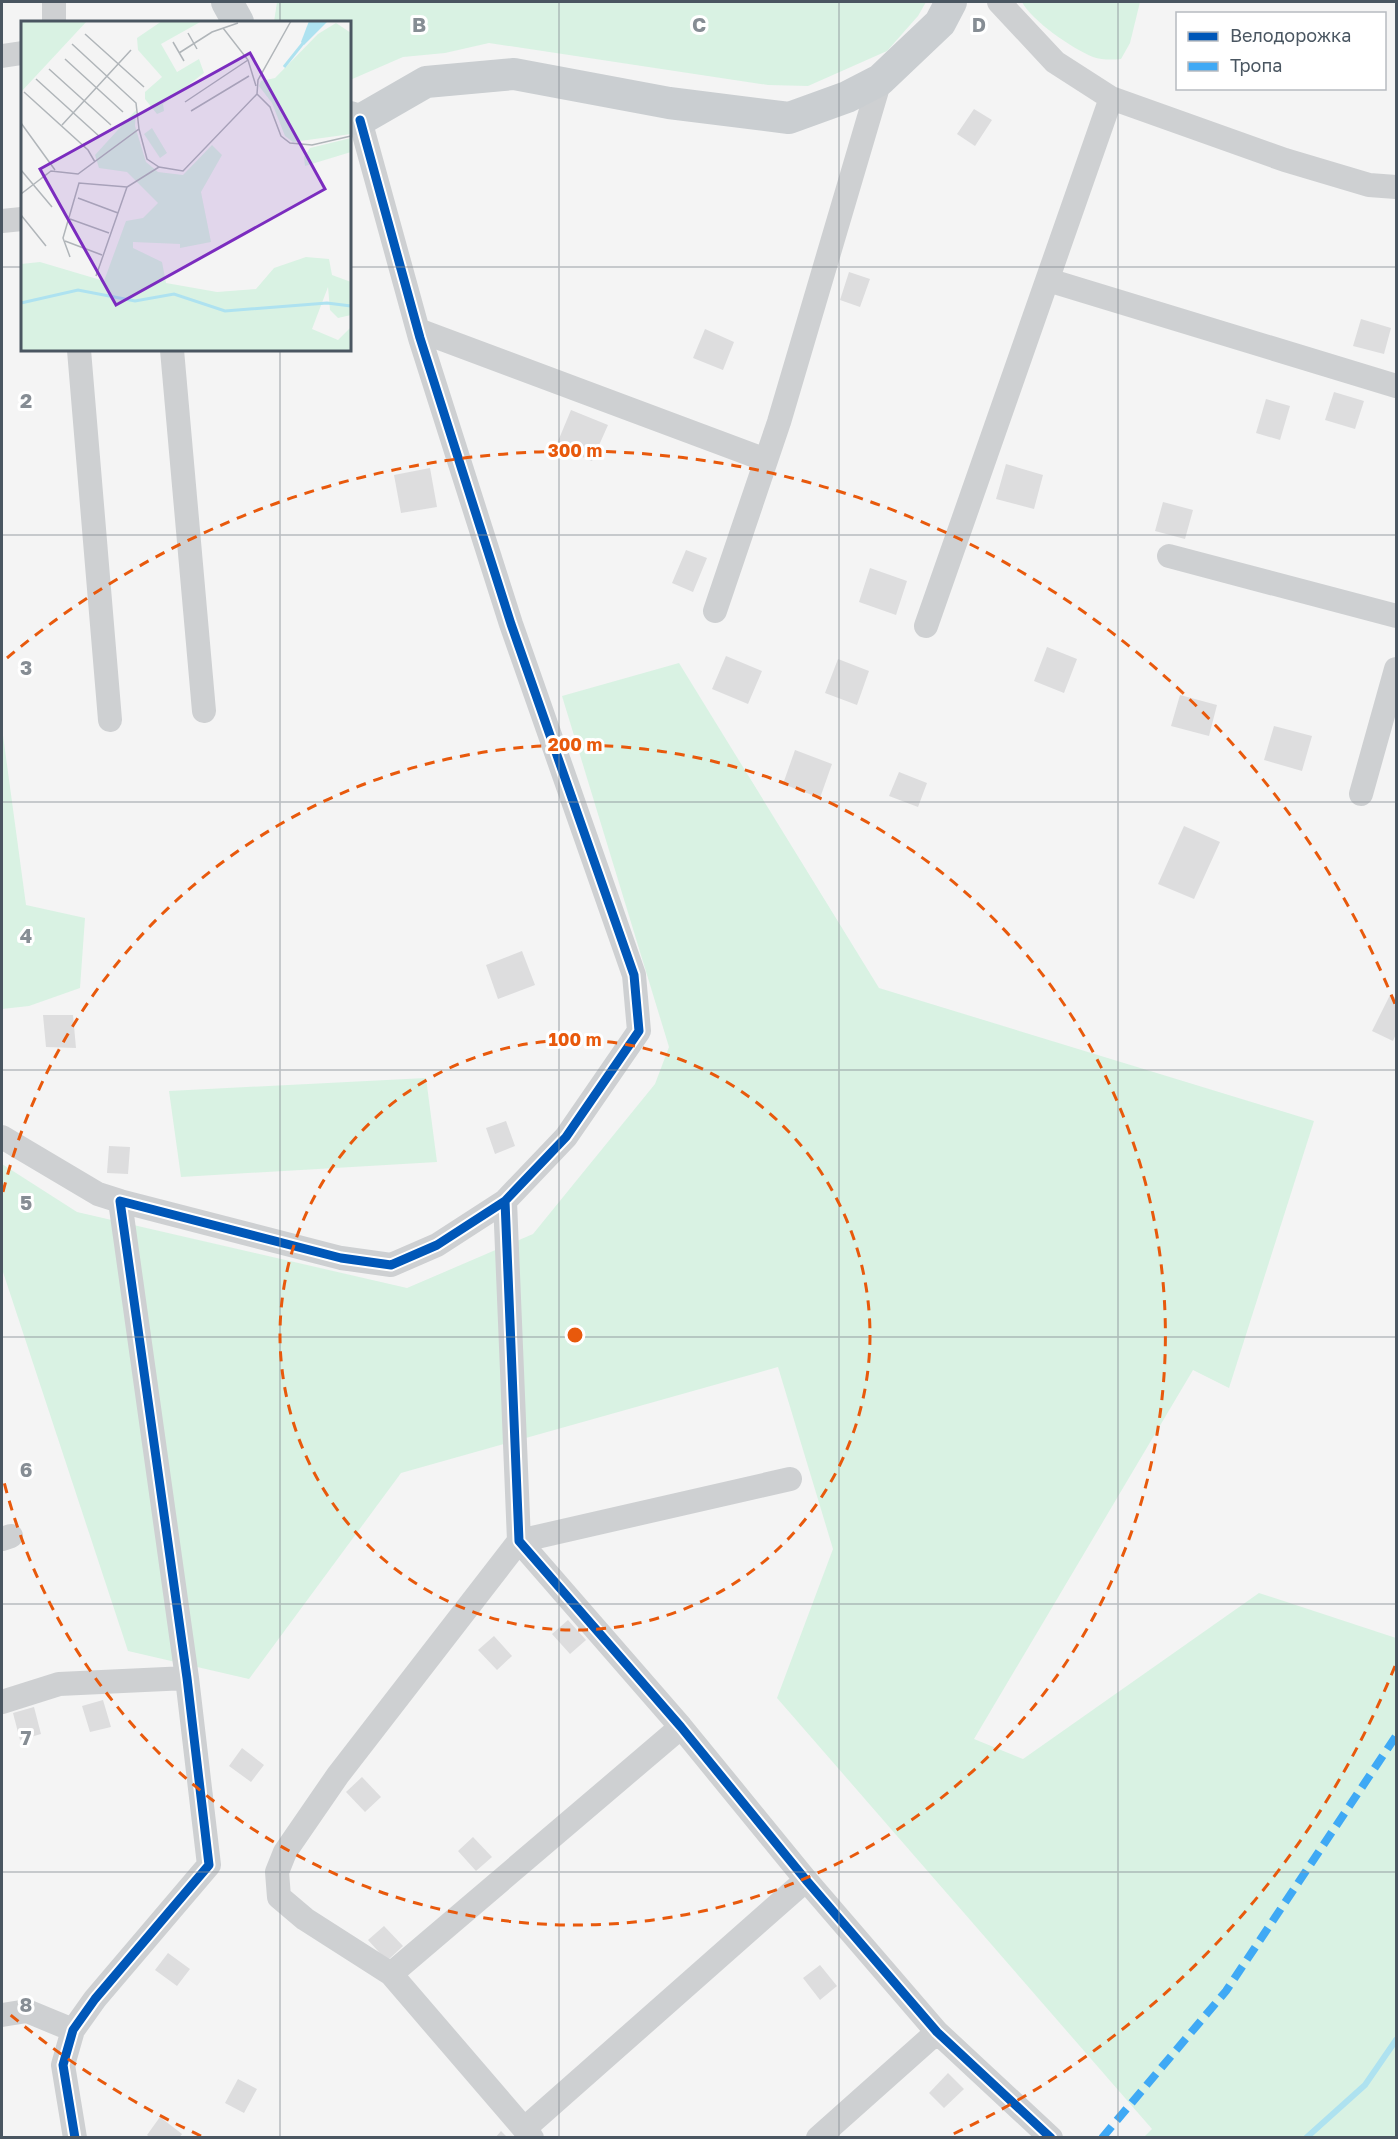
<svg xmlns="http://www.w3.org/2000/svg" width="1398" height="2139" font-family="'Golos Text',sans-serif">
<style>
.green{fill:#d9f2e3}
.lines{fill:none;stroke-linecap:round;stroke-linejoin:round}
.stream{stroke:#aee2f0;stroke-width:6}
.building{fill:#ddddde}
.minor{stroke:#ced0d2;stroke-width:24}
.major{stroke:#caced1;stroke-width:32}
.quiet{stroke:#3fa9f5;stroke-width:8;stroke-dasharray:15 8;stroke-linecap:butt}
.cycleway-casing{stroke:#fff;stroke-width:13}
.cycleway{stroke:#0057b8;stroke-width:9}
.grid{fill:none;stroke:#868d94;stroke-width:1.5;stroke-opacity:0.55}
.ring{fill:none;stroke:#e8590c;stroke-width:3;stroke-dasharray:10 8}
.inset-river{fill:none;stroke:#aee2f0;stroke-width:3}
.inset-road{fill:none;stroke:#b0b5b9;stroke-width:1.5}
.view{fill:#7b2cbf;fill-opacity:0.15;stroke:#7b2cbf;stroke-width:3}
.inset-edge{fill:none;stroke:#4a5661;stroke-width:3}
.grid-label{font-size:20px;text-anchor:middle;font-weight:bold;fill:#868d94;stroke:#fff;stroke-width:6;stroke-linejoin:round;paint-order:stroke}
.centre{fill:#e8590c;stroke:#fff;stroke-width:3}
.ring-label{font-size:18px;text-anchor:middle;font-weight:bold;fill:#e8590c;stroke:#fff;stroke-width:6;stroke-linejoin:round;paint-order:stroke}
</style>
<rect width="100%" height="100%" fill="#f4f4f4"/>
<path class="green" d="M277,2H926L918,16L887,51L808,86L768,85L489,43L445,53L403,57L350,80V22H274Z
M1022,2H1140L1130,43L1121,59C1111,60 1102,60 1093,57C1073,49 1032,21 1022,2Z
M679,663L879,988L1314,1121L1229,1388L1193,1370L974,1739L1023,1759L1259,1593L1396,1638V2137H1144L1152,2129L777,1698L833,1549L778,1367L401,1473L249,1679L128,1651L2,1269V1164L77,1212L407,1288L533,1234L655,1084L669,1047L562,696Z
M2,728L26,905L85,918L80,988L29,1006L2,1009Z
M426,1078L437,1162L181,1177L169,1091Z"/>
<g class="lines">
<path class="stream" d="M1306,2138L1365,2085L1396,2040"/>
</g>
<path class="building" d="M974,109L992,120L975,146L957,134Z
M849,272L870,279L860,307L840,300Z
M1361,319L1391,328L1384,354L1353,346Z
M705,329L734,342L723,370L693,358Z
M1334,392L1364,401L1355,429L1325,420Z
M1266,399L1290,406L1280,440L1256,433Z
M571,410L608,425L592,461L556,446Z
M1006,464L1043,475L1034,509L996,499Z
M430,468L437,507L401,513L394,475Z
M1163,502L1193,510L1185,539L1155,531Z
M686,550L707,558L693,592L672,583Z
M870,568L907,581L896,615L859,602Z
M1047,647L1077,659L1064,693L1034,681Z
M726,656L762,671L748,704L712,689Z
M838,659L869,671L857,705L825,693Z
M1180,695L1217,705L1209,736L1171,726Z
M1274,726L1312,736L1302,771L1264,760Z
M795,750L832,764L820,798L783,784Z
M899,772L927,783L918,807L889,796Z
M1184,826L1220,842L1194,899L1158,884Z
M522,951L535,985L498,999L486,965Z
M1390,995L1396,998V1034L1393,1041L1372,1031Z
M43,1015H73L76,1048L46,1047Z
M506,1121L515,1146L495,1154L486,1128Z
M109,1146L130,1147L128,1174L107,1173Z
M568,1620L586,1640L570,1654L552,1634Z
M494,1636L512,1656L497,1670L478,1650Z
M103,1700L111,1727L90,1732L82,1706Z
M34,1707L41,1734L20,1740L13,1713Z
M242,1748L264,1765L251,1782L229,1766Z
M362,1777L381,1797L365,1812L346,1792Z
M473,1837L492,1857L476,1871L458,1851Z
M384,1926L403,1946L387,1961L368,1940Z
M168,1953L190,1969L177,1986L155,1970Z
M820,1965L837,1986L820,2000L803,1978Z
M948,2073L964,2089L944,2108L929,2093Z
M238,2079L257,2089L244,2113L225,2103Z
M160,2117L182,2134L179,2138H151L147,2135Z
M501,2131L508,2138H495Z"/>
<g class="lines">
<path class="minor" d="M999,2L1055,62L1111,98L1285,160L1369,185L1396,187
M54,22V2
M2,56L22,53
M2,221L22,219
M1048,280L1396,386
M418,330L766,460
M79,350L110,720
M172,350L204,711
M1169,556L1396,616
M715,611L779,422L880,80
M926,626L1111,98
M1361,794L1396,669
M2,1137L98,1194L120,1201
M505,1201L519,1541L681,1727L806,1880L937,2032L1051,2138
M2,1539L11,1536
M2,1702L59,1684L187,1678
M391,1974L681,1727
M2,2015L27,2011L73,2030
M524,2129L806,1880
M75,2138L63,2065L73,2030L95,1999L209,1865L187,1678L120,1201L341,1258L391,1265L437,1245L505,1201L566,1137L639,1031L634,975L511,624L420,338L360,120
M532,2138L391,1974L305,1919L279,1897L277,1872L285,1852L338,1775L519,1541L790,1479
M818,2138L937,2032"/>
<path class="major" d="M227,2L238,22
M350,117L360,120L426,82L514,74L669,103L789,118L847,97L880,80L940,23L951,2"/>
<path class="quiet" d="M1102,2138L1226,1991L1396,1736"/>
<g class="cycleway-casing">
<path id="cycleway" d="M505,1201L519,1541L681,1727L806,1880L937,2032L1051,2138
M75,2138L63,2065L73,2030L95,1999L209,1865L187,1678L120,1201L341,1258L391,1265L437,1245L505,1201L566,1137L639,1031L634,975L511,624L420,338L360,120"/>
</g>
<use href="#cycleway" class="cycleway"/>
</g>
<path class="grid" d="M280,2V22M559,2V2138M839,2V2138M1118,2V2138M2,267H22M350,267H1396M280,350V2138M2,535H1396M2,802H1396M2,1070H1396M2,1337H1396M2,1604H1396M2,1872H1396"/>
<g class="ring">
<circle cx="575" cy="1335" r="295"/>
<path d="M3 1192A590 590 0 1 1 3 1478"/>
<path d="M1395 1666A884 884 0 0 1 949 2136M201 2136A884 884 0 0 1 7 2012M7 658A884 884 0 0 1 1395 1004"/>
</g>
<g transform="translate(21 21)">
<rect width="330" height="330" fill="#f4f4f4"/>
<path d="M0,0H66L0,71ZM141,0H181L140,23L156,51L178,38L183,52L142,83L143,90L136,93L124,78V71L141,56L117,29L116,17ZM315,2L330,12V113L272,121L264,115L251,82L238,65L240,60L254,57L297,13ZM115,89L114,105L125,141L137,151L162,154L191,124L201,134L180,171L190,221L159,227V223L112,221V227L141,241L145,262L196,271L235,268L253,247L285,236L308,238L311,254L330,261V294L317,297L309,289L307,266L291,308L317,319L330,306V330H0V243L19,241L83,260L105,200L122,197L137,182L106,151L78,147L74,134ZM131,107L146,132L139,137L123,113ZM330,117V131L284,145L283,136L289,127Z" fill="#d9f2e3"/>
<path d="M288,0H307L283,24L280,21Z" fill="#aee2f0"/>
<path class="inset-river" d="M263,46L283,21M0,282L57,269L114,280L153,273L204,290L306,282L330,285"/>
<path class="inset-road" d="M270,0L237,59L236,73L249,86L260,115L269,122L291,124L330,115M202,7L227,39L235,65M167,12L176,28M64,13L123,66M152,21L163,40M51,23L115,82L118,108M158,32L191,11L217,2M44,38L102,91M28,48L90,104M15,58L79,116M3,71L67,129L74,141M164,81L227,39M170,90L228,55M0,102L34,149M41,104L110,29M0,149L31,186M0,173L30,150L57,153L118,108L126,138L138,146L162,150L236,73M57,177L97,192M0,194L25,225M49,198L88,212M44,220L81,234M49,236L42,217L58,162L106,166M75,255L106,166L138,146"/>
<path class="view" d="M229,32L304,168L95,284L19,148Z"/>
<rect width="330" height="330" class="inset-edge"/>
</g>
<g class="grid-label">
<text x="419" y="32">B</text>
<text x="699" y="32">C</text>
<text x="979" y="32">D</text>
<text x="26" y="408">2</text>
<text x="26" y="675">3</text>
<text x="26" y="943">4</text>
<text x="26" y="1210">5</text>
<text x="26" y="1477">6</text>
<text x="26" y="1745">7</text>
<text x="26" y="2012">8</text>
</g>
<circle cx="575" cy="1335" r="9" class="centre"/>
<g class="ring-label">
<text x="575" y="457">300 m</text>
<text x="575" y="751">200 m</text>
<text x="575" y="1046">100 m</text>
</g>
<rect width="1398" height="2139" fill="none" stroke="#4a5661" stroke-width="6"/>
<rect x="1176" y="12" width="210" height="78" fill="#ffffff" stroke="#b7bbc0" stroke-width="1.5"/>
<rect x="1188" y="32" width="30" height="9" fill="#0057b8" stroke="#b7bbc0" stroke-width="1.5"/>
<text x="1230" y="42" font-size="18" fill="#4a5661">Велодорожка</text>
<rect x="1188" y="62" width="30" height="9" fill="#3fa9f5" stroke="#b7bbc0" stroke-width="1.5"/>
<text x="1230" y="72" font-size="18" fill="#4a5661">Тропа</text>
</svg>
